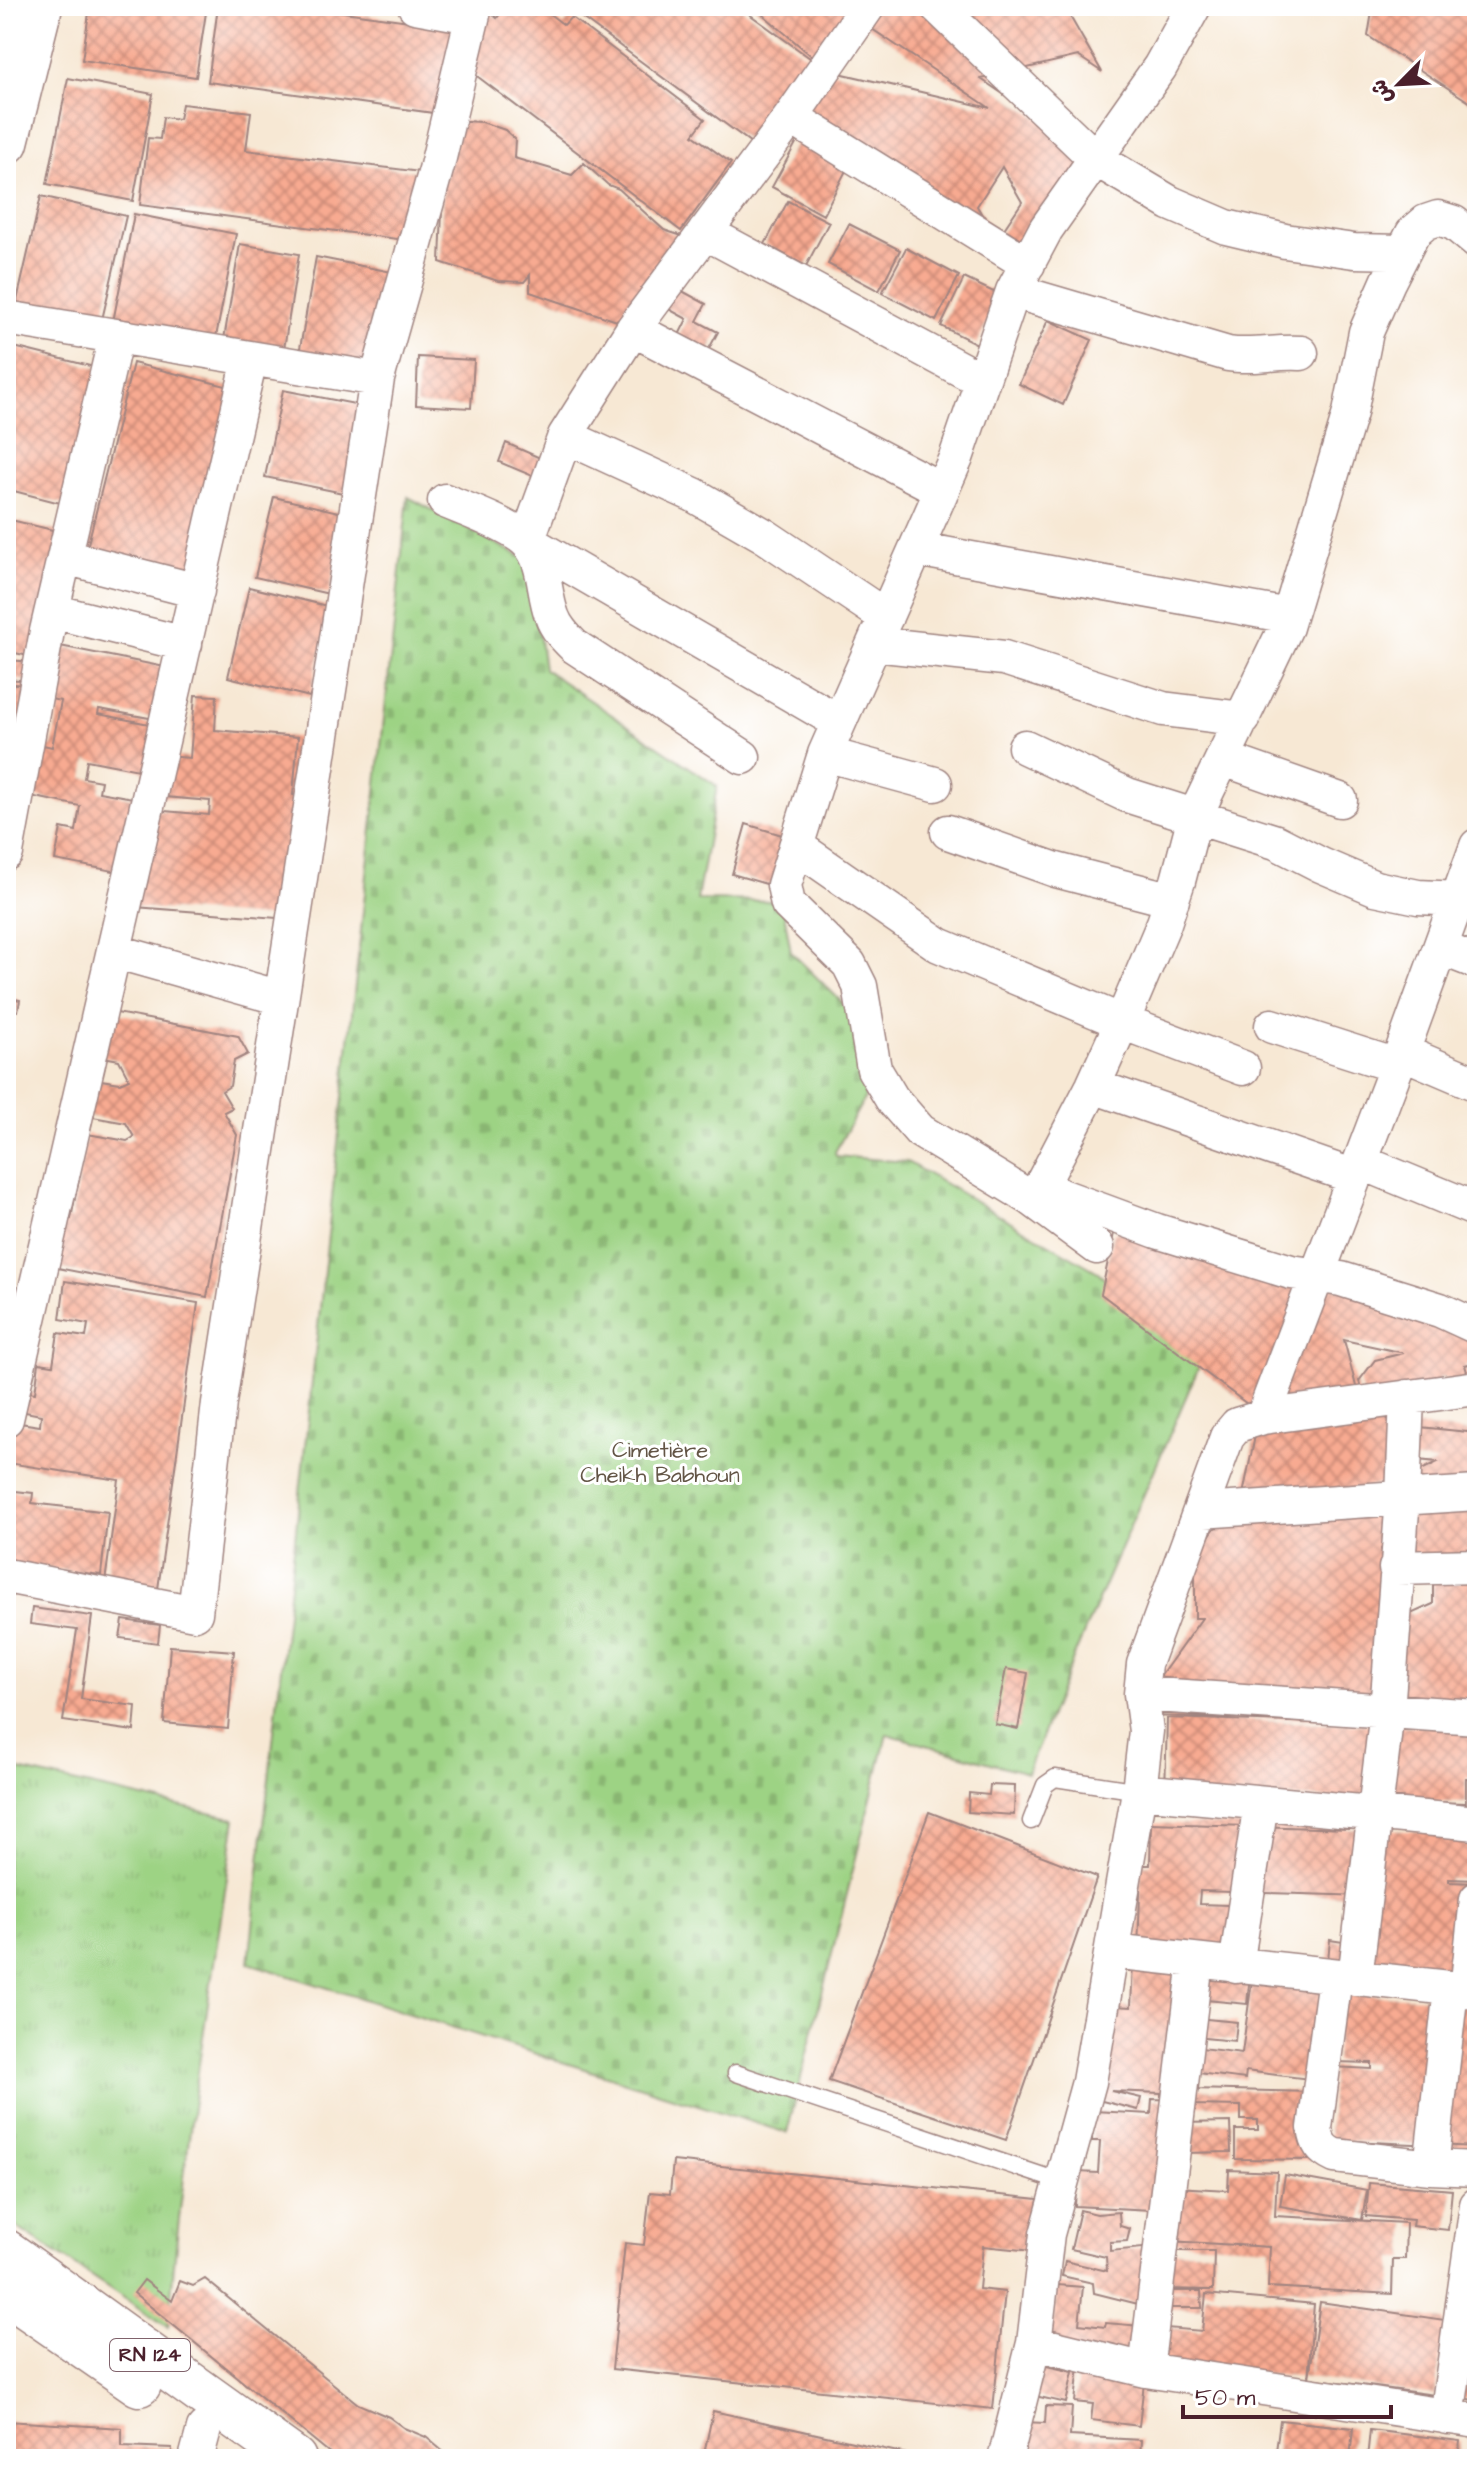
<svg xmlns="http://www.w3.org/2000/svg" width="1483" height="2465" font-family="'Architects Daughter','Playpen Sans Arabic',sans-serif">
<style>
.grass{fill:url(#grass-tufts);stroke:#747958;stroke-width:2}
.cemetery{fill:url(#cemetery-stones);stroke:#747958;stroke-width:2}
.building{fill:url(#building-cross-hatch);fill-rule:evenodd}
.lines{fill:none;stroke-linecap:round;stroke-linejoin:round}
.lane-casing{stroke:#a08480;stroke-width:19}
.street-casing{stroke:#a08480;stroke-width:37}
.primary-casing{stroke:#a08480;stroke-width:47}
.lane{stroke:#fff;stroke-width:16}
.street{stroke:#fff;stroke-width:34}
.primary{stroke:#fff;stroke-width:44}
.labels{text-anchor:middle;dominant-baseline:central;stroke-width:6;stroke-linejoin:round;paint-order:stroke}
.shield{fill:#fff;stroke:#80626b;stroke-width:2}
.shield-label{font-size:20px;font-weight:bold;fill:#4a1f2b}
.park-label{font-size:22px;fill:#635546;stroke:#fff}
</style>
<defs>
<pattern id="grass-tufts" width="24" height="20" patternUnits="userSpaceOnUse" patternTransform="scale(2)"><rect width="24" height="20" fill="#9dd384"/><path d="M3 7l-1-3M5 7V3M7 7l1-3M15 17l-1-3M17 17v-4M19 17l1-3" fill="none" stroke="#89b572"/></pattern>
<pattern id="cemetery-stones" width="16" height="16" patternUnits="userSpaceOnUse" patternTransform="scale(2)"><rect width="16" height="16" fill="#9dd384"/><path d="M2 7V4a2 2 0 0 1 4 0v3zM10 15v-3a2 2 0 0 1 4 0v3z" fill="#89b572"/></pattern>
<pattern id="building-cross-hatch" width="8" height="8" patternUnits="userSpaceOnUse" patternTransform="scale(2)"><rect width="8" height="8" fill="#f8aa91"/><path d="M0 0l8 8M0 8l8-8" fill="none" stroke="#cb8a77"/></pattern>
</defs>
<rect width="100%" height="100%" fill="#fff"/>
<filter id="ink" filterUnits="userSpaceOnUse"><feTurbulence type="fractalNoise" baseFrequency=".0125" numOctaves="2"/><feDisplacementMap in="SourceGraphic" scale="16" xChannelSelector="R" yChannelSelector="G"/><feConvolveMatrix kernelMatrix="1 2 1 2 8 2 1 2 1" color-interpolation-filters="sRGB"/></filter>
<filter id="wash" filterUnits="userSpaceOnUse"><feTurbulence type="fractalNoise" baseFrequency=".006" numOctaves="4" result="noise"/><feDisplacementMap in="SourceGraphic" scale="32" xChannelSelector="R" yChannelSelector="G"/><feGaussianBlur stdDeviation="1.8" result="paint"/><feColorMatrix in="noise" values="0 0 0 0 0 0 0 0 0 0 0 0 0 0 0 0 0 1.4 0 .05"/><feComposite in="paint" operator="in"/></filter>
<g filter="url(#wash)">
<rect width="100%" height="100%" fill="#f7e8d4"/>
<path class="grass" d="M6,1767L236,1819C210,1988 183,2156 168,2327L6,2220Z"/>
<path class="cemetery" d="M408,497L529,561L544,669L717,786L697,900L782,901L791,952L859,1019L865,1097L835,1152L836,1156L907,1162L1098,1272L1201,1362L1077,1649L1027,1773L887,1734L787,2133L249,1963Z"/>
<g id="blocks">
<path class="building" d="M90,6H207L196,77L82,60Z
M218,6H300L453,27L441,114L208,82Z
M506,6H539L564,25L571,17L705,119L693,135L731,163L681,231L465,67L488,11L497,18Z
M566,6H738L814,61L754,145Z
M753,6H856L822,65Z
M874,6H1064L1102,72L1078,56L981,79L1091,154L1023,255L998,238L1022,202L1002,167L977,206L999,245L799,110L826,70L990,108L863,23Z
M1373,6H1477V107L1368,36Z
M68,78L153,94L133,201L47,184Z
M182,104L251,112L246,150L421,172L412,241L140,205L148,138L160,139L163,117L179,119Z
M462,121L482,122L505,130L515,139L514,158L572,175L584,163L608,185L619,189L664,230L685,237L635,327L530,292V275L524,282L498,281L440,262L443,185Z
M802,132L852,159L823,215L772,187Z
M41,196L126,216L101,324L16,305Z
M788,201L829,222L806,266L765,244Z
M134,214L236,234L215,342L113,322Z
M849,224L900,250L879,291L828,264Z
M240,244L299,254L283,355L223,345Z
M906,248L959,276L936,321L882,293Z
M316,257L397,273L379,369L299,354Z
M964,278L1000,295L977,344L941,326Z
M673,286L706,304L697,321L718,332L702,362L673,347L687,319L663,306Z
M1048,320L1092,340L1063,405L1019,384Z
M6,345L102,369L68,505L6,489Z
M418,357L474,360L471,408L416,405Z
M133,363L238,389L191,579L86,552Z
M283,390L365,406L348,494L265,477Z
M506,443L554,464L547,482L499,462Z
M274,497L347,514L329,594L255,577Z
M7,519L61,532L33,657L6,651Z
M249,587L331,607L310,697L228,677Z
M60,646L165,667L155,719L99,709L98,714L154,725L167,756L190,758L195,695L217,696L215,730L298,737L293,795L300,796L290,919L122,906L119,872L55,860L61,828L76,831L80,806L20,794L30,742L52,747L61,701L50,699ZM87,760L144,771L142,795L210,801L209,815L131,808L133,798L99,792L101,781L84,778Z
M6,660L35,662L33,681L6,679Z
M6,683L34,686L20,724L6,721Z
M746,824L795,839L780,888L732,874Z
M6,997L20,1000L18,1011L6,1009Z
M106,1011L238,1036L248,1054L234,1061L230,1086L222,1091L232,1108L224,1112L237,1135L207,1297L37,1264L47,1214L71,1219L87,1134L127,1141L134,1137L126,1123L87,1116L94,1079L120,1083L129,1079L119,1060L98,1056Z
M1132,1229L1157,1249L1465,1315L1473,1345L1477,1348V1362L1465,1365L1469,1379L1460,1382L1440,1377L1438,1385L1365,1403L1359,1381L1375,1360L1404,1353L1344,1340L1359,1398L1267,1422L1300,1428L1377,1410L1390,1421L1405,1478L1258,1514L1404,1517L1381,1549L1411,1614L1433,1604V1574H1477V1721L1132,1716L1202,1618H1195V1548L1199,1550L1225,1514H1239L1256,1431L1252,1427L1255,1410L1101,1294L1114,1233Z
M65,1281L198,1303L158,1589L105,1582L119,1480L8,1463L13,1422L40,1426L41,1415L15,1410L18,1390L35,1393L39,1363L53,1365L58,1333L86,1337L88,1324L60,1319Z
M1410,1426L1477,1433V1564L1403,1556V1479L1438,1462L1407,1459Z
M6,1490L33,1493L32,1503L108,1512L101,1575L6,1563Z
M32,1608L92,1616L81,1699L136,1706L134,1731L63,1721L77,1630L30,1624Z
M123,1620L160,1625L158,1643L120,1638Z
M170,1646L234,1651L228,1729L164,1723Z
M1006,1669L1028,1673L1018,1729L995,1724Z
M1167,1718L1477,1728V1778H1466V1803L1165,1793Z
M990,1785L1015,1786L1014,1815L968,1812L969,1793L989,1795Z
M929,1812L1097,1877L1006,2140L829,2081Z
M1151,1823L1477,1833V1880L1449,1879V1882L1476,1883L1477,1983L1363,1979L1366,1896L1200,1891L1199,1904L1258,1906L1256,1956L1138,1952L1141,1865H1150Z
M1330,1940L1356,1944L1353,1964L1328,1960Z
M1133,1962L1193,1965L1182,2097L1161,2096V2093L1111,2091L1141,2098L1138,2110L1098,2100L1114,2006L1131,2007Z
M1199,1969L1250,1974L1247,2004L1196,1999Z
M1253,1973L1322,1982L1309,2079L1246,2071L1245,2079L1190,2072L1193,2047L1242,2053Z
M1338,1994L1477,2000V2147L1329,2140L1332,2067L1372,2069V2063L1335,2062Z
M1196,2018L1237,2022L1235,2041L1194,2037Z
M1192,2089L1312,2092L1311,2160L1235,2159V2130H1258V2120H1241V2106L1191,2105Z
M1152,2099L1179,2100L1175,2187L1228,2190L1229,2170L1277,2172L1275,2216L1406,2223L1405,2259H1393L1392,2294L1268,2287L1270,2247L1169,2241L1171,2211L1075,2206L1077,2172L1098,2173L1100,2141H1092L1093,2111L1151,2114Z
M1230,2122L1231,2152L1183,2153L1182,2123Z
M673,2161L1038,2199L1033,2251L983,2246L979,2289L1005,2292L993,2409L612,2369L625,2243L644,2245L650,2192L670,2194Z
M1285,2175L1367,2190L1362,2220L1280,2206Z
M1369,2183L1452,2190L1448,2230L1412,2226L1413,2220L1366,2216Z
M1080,2210L1097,2214L1119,2212L1120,2226L1130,2229L1127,2241L1110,2242V2251L1154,2247L1146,2306L1094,2293L1093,2283L1062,2276L1065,2261L1107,2271L1106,2257L1071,2249Z
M1165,2251H1214L1213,2290L1165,2289Z
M205,2279L358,2404L389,2417L404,2428L426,2437L452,2459H337L134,2293L144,2280L172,2301L180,2281L193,2286Z
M1057,2285L1083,2287L1079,2324L1105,2327L1106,2323L1202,2331L1206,2294L1314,2304L1308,2378L1086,2359L1052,2337Z
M1164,2291H1201L1202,2308H1164Z
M1320,2302L1445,2320L1435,2395L1309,2378Z
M1459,2353L1477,2354V2400L1456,2398Z
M1042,2365L1073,2372L1066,2403L1035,2396Z
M1079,2366L1145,2374L1139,2426L1091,2420L1093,2404L1075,2402Z
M1046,2406L1072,2407L1070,2436L1141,2440L1140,2459H1020L1022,2422L1045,2423Z
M713,2411L925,2458V2459H703Z
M1280,2420L1353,2428L1350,2459H1275Z
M6,2421L122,2428V2446L172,2448L171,2459H6Z
M1370,2430L1460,2441L1458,2459H1367Z"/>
</g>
</g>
<g filter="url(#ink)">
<use href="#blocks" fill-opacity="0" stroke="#a08480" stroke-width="2"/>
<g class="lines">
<g class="lane-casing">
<path id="lane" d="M1031,1821L1045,1785L1055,1778L1139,1791
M736,2073L1061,2182"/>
</g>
<g class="street-casing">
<path id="street" d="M415,6L471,16
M937,6L1096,159L1170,203L1226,227L1285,241L1354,251L1403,252
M791,117L1028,264
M705,232L981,380
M1013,291L1228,354C1253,358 1276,351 1301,353
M6,318L377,379
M633,329L942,490
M565,436L694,495L765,536L886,617
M445,501C467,510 515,527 529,544C546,563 543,593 552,616C556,628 565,637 574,646L743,757
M916,549L1289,616
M65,557L197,591
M52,611L185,644
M874,644L1004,658L1163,709L1243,719
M839,722L527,541L565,436L633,329L791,117L868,6
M1025,747L1127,795L1276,842L1321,865L1375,888L1418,897L1459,899
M825,754L935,784
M1224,759L1340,800
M948,832L1056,870L1172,900
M796,846L939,945L1122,1022L1243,1068
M6,853L47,631L116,336
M1441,948L1477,962
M114,951L281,998
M1272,1026L1397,1066
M1402,1052L1477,1084
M1093,1086L1355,1177
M1361,1162L1477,1210
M1040,1188L1157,1231L1291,1272L1341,1279L1440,1310L1477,1327
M1032,1199L1040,1188L1093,1086L1122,1022L1164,923L1178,881L1195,816L1286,627L1350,413L1366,332L1388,282L1413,233L1426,222L1438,218L1454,223L1477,242
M1097,1247L1032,1199L920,1131L892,1099L874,1069L860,986L849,964L788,904L784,885L825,754L956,458L1013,291L1046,229L1160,67L1194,6
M1263,1417L1402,1052L1477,846
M6,1419L250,359
M1200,1511L1477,1493
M1396,1568L1477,1566
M6,1576L195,1613L219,1403L377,379L437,166L475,6
M1141,1694L1477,1717
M1139,1791L1477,1823
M1112,1951L1477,1991
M1236,1966L1261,1803
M1335,1977L1315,2128C1317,2143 1321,2150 1335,2156L1431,2167L1477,2169
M1355,1978L1387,1711L1403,1497L1407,1397
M1467,1990L1477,1899
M1431,2167L1451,1989
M1034,2343L1146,2370L1477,2421
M1146,2370L1196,1961
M1447,2417L1477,2205
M196,2459L204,2429
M1005,2459L1034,2343L1047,2234L1089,2082L1139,1791L1146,1731L1141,1694L1144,1664L1227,1437L1237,1425L1263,1417L1477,1388"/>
</g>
<g class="primary-casing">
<path id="primary" d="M6,142L40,6
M6,2252L294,2459
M6,2292L139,2384"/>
</g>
<use href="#lane" class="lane"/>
<use href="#street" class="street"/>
<use href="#primary" class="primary"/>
</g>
</g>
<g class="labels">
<rect class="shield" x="110" y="2339" width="80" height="32" rx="6"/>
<g class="shield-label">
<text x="150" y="2355">RN 124</text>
</g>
<g class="park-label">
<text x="660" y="1450">Cimetière<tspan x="660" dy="25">Cheikh Babhoun</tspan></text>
</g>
</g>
<rect width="1483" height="2465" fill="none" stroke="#fff" stroke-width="32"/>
<g transform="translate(1399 84) rotate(246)" stroke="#ffffff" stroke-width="6" paint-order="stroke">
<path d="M0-6L14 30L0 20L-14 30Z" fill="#4a1f2b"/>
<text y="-12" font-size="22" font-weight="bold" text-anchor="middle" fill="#4a1f2b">ش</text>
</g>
<path d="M1183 2405v12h208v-12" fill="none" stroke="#4a1f2b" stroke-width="4"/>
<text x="1195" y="2405" font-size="24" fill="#4a1f2b" stroke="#ffffff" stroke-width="6" paint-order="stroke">50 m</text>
</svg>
